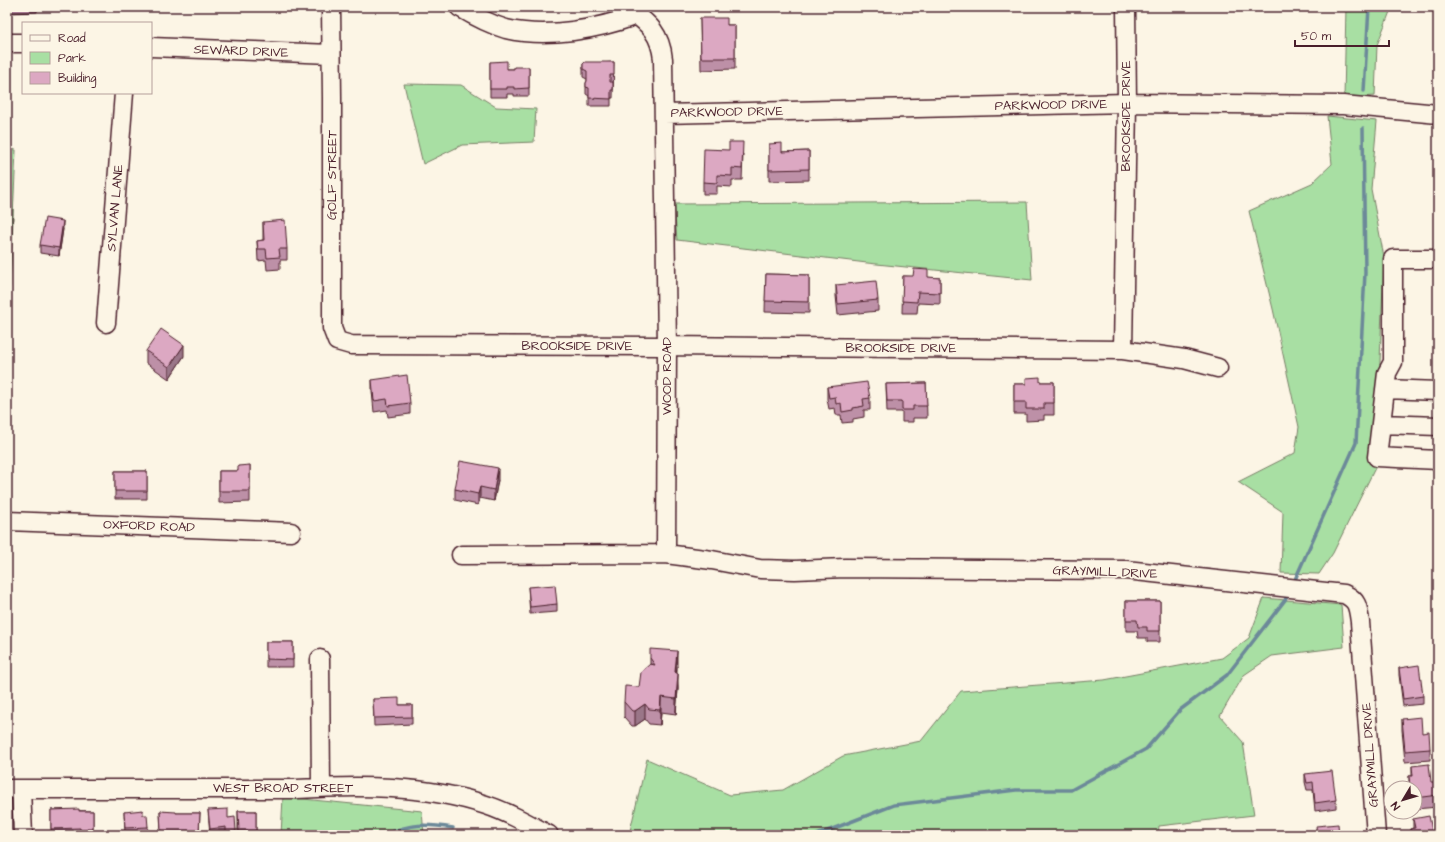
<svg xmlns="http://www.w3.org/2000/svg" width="1445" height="842" font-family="'Architects Daughter',sans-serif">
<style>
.green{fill:#a8dfa3;stroke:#797f67}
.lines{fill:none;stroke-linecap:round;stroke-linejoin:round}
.stream{stroke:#6c8999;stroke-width:3.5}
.minor-casing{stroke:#4a1f2b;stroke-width:21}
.minor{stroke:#fcf5e5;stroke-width:18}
.wall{fill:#bd90a7;stroke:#4a1f2b}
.shaded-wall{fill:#9a7688;stroke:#4a1f2b}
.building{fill:#dca8c2;stroke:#4a1f2b}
.labels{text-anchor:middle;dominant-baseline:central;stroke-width:3.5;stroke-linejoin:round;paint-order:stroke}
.street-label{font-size:13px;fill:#4a1f2b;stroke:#fcf5e5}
</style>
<rect width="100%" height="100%" fill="#fcf5e5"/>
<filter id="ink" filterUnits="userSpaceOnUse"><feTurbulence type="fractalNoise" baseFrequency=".025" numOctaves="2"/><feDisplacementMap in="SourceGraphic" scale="8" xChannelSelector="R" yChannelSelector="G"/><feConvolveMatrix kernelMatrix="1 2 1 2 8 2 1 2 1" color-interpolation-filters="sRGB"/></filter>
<g filter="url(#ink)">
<path class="green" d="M1346,7H1438V11L1391,9L1377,45L1375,96L1344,98Z
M404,84L461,85L496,107L536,109L534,142L462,145L423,164Z
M1327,116L1377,121L1371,189L1384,257L1376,466L1333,553L1319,574L1281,573L1283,512L1238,482L1295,453L1299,427L1273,309L1249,211L1312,183L1332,164Z
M7,149L16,150L10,287L7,286Z
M1027,202L1032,280L867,263L677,240L674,204Z
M1264,598L1341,605L1344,647L1272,656L1244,675L1220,716L1243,742L1254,815L1159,826L1158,835H629L647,759L730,795L783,790L843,756L921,741L961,691L1104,680L1222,658L1249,638Z
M283,797L422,811L424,835H281Z"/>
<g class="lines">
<path class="stream" d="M1364,91L1369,7
M1293,584L1356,443L1365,273L1363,128
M385,835C410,823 427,824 453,828
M592,835H605
M817,835L894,805L1016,790H1071L1146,749L1180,710L1227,675L1285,600L1289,593"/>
<g class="minor-casing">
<path id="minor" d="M331,7L332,98V328L337,341L351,345L667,346L1123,350L1184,359L1218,368
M459,7C474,16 489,24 506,29C548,39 598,29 637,15
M627,7C647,23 660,31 663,59L667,346L666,554
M7,43H23
M151,47L331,54
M664,114L1127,103L1343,105L1438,114
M1438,259H1393V362L1387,373L1377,457L1438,460
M106,323L124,93
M1123,350L1127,103L1126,7
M1385,389L1438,391
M1381,424L1438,426
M7,521L291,532
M461,555L666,554L712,560L760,569L795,570L845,568L1126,570L1344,594C1358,600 1358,608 1360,622L1376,835
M320,659L321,787
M7,789H297C359,785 426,785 486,805C508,812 529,824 549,835
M21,789L23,835"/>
</g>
<use href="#minor" class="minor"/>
</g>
<path class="wall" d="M7,7H37V12L7,13Z
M700,18L727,25H735V69L701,70Z
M490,62L507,69H514L529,67V96H514V94H507V97H490Z
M614,62L613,98H611V106H589V96L586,94V83L587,81V79L583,77V64Z
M769,144L782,152L809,151V180L769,181Z
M743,154L742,180H732V187L717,186V194H703V182Z
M263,222L287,249V260H280V269L267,270L266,260L258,261L257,241L263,240Z
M63,229L59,256L40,253V245Z
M766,274L809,275V313L765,312Z
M903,276L940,278V304L918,303L917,313H902Z
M836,285L878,300V311L838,315L836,296Z
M146,351L184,356L169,379L146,363Z
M372,380L410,403V414L388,417L387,410L374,412L372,391Z
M1040,382H1054V415H1044V420L1026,421V414H1014V384H1026Z
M926,383L927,418H913V422H902V412H887L886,384Z
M827,387L870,398V410H864V417L853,419V422L842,423L841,415H836L835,408L829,409L827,399Z
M250,465V502L219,503V471H238Z
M115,471H147V499H115Z
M498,480L494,501L480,498L478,505L455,500V489Z
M528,587L557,604V612L530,614Z
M1126,601H1160V642H1147V638H1138L1137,631H1126Z
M266,642H293V667H266Z
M650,658L677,666V673L678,689L676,714L661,712L660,725L649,724L645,719L635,726H632L624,717V702L639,687L650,665Z
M1399,668L1423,696V704L1403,706L1399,675Z
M373,699L399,705H412V724L374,726Z
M1402,719L1422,733L1430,749V760L1405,762L1402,730Z
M1412,766L1431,782L1438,789V807L1415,809V788H1409V776H1412Z
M1305,774L1336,800V808L1315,811L1313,790H1307L1305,782Z
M51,810L93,811V835H51Z
M208,810L228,818L236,831V835H210Z
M160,811L176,813H200L199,835H161Z
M238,811H256V835H238Z
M124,812L143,815L148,827V834L125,835Z
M1413,819L1433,835H1410V829L1413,828Z"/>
<path class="shaded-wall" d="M63,221V229L59,256V248Z
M184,345V356L169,379V367Z
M498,468V480L494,501V490Z
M480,487V498L478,505V494Z
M677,651V666L675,687V672Z
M678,674V689L676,714V699Z
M661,697V712L660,725V710Z
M645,704V719L635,726V711Z"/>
<path class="building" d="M700,18H727V25H735V58H701Z
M507,61V69H514V67H529V88L514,89V87H507V89H490V62Z
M585,62H614V75H610V82H613V90H611V99L589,98V88L586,87V83L587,81V71L583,69V64Z
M729,142H743L742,169L732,168V176L717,175V183L703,182L704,149L729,150Z
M782,143V152L809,151V169L769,170V144Z
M45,218L63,221L59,248L40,245Z
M285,220L287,249H279L280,257L267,258L266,249H258L257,241L264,240L263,222Z
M914,269L928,270V277L940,278V293L918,292L917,302L902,301L903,276H913Z
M766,274L809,275V302L765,301Z
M876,281L878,300L838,304L836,285Z
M161,329L184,345L169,367L146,351Z
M407,375L410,403L388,406L387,399L374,401L372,380Z
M1040,377V382H1054V403H1044V409H1026V402H1014V384H1026V378Z
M867,382L870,398L863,399L864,406L853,408V410L842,412L841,403L836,404L835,397L829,398L827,387Z
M926,383L927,406H913V410H902V401H887L886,384Z
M460,461L498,468L494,490L480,487L478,494L455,489Z
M250,465V491H219V471H238V466Z
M115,471H147V491H115Z
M555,585L557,604L530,607L528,587Z
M1126,601H1160V631H1147V627H1138L1137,620H1126Z
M266,642H293V660L266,659Z
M650,649L677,651L675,672L678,674L676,699L661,697L660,710L649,709L645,704L635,711H632L624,702L625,686L639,687L641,672L650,664L655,665L650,658Z
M1419,665L1423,696L1403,699L1399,668Z
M399,698V705H412V717L374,718L373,699Z
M1421,717L1422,733L1429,732L1430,749L1405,751L1402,719Z
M1429,764L1431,782H1437L1438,795L1415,798V788H1410L1409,776H1413L1412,766Z
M1332,771L1336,800L1315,803L1313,782L1307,783L1305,774Z
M79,809V811H93V828H87V830H80V828L51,829V810Z
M228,809V818L235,817L236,831L226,832V827L210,829L208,810Z
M143,810V815H147L148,827L125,828L124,812Z
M160,811L176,812V813H200L199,831L161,832Z
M238,811H256V831H239Z
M1429,816L1433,835H1411L1410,829L1415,828L1413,819Z
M1338,824L1339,835H1317L1316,826Z"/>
</g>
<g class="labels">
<g class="street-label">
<text transform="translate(241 51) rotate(2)">SEWARD DRIVE</text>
<text transform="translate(1051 105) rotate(-1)">PARKWOOD DRIVE</text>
<text transform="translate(727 112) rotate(-1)">PARKWOOD DRIVE</text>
<text transform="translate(1126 116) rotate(-90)">BROOKSIDE DRIVE</text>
<text transform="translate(332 175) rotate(-90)">GOLF STREET</text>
<text transform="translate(115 208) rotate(-85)">SYLVAN LANE</text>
<text x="577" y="346">BROOKSIDE DRIVE</text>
<text x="901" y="348">BROOKSIDE DRIVE</text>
<text transform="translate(667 376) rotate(-90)">WOOD ROAD</text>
<text transform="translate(149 526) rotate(2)">OXFORD ROAD</text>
<text transform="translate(1105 572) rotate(2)">GRAYMILL DRIVE</text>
<text transform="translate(1370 755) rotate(-94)">GRAYMILL DRIVE</text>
<text x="283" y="788">WEST BROAD STREET</text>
</g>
</g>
<rect width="1445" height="842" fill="none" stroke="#fcf5e5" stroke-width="24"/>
<rect x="12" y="12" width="1421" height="818" fill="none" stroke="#4a1f2b" stroke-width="1.5" filter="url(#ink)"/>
<rect x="22" y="22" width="130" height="72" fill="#fcf5e5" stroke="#b59f9b"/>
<rect x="30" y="35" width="20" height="6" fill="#fcf5e5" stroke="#b59f9b"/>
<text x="58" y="42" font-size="12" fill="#4a1f2b">Road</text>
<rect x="30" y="52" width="20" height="12" fill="#a8dfa3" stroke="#b59f9b"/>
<text x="58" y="62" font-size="12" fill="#4a1f2b">Park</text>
<rect x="30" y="72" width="20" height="12" fill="#dca8c2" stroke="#b59f9b"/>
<text x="58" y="82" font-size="12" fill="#4a1f2b">Building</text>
<g transform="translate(1403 800) rotate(232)"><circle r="19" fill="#fcf5e5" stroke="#b59f9b"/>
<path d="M0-3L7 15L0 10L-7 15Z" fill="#4a1f2b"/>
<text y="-6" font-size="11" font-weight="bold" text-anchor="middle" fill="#4a1f2b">N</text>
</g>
<path d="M1295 40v6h94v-6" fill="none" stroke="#4a1f2b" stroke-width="2"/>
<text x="1301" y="40" font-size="12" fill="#4a1f2b" stroke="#fcf5e5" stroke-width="3" paint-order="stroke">50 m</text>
</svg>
